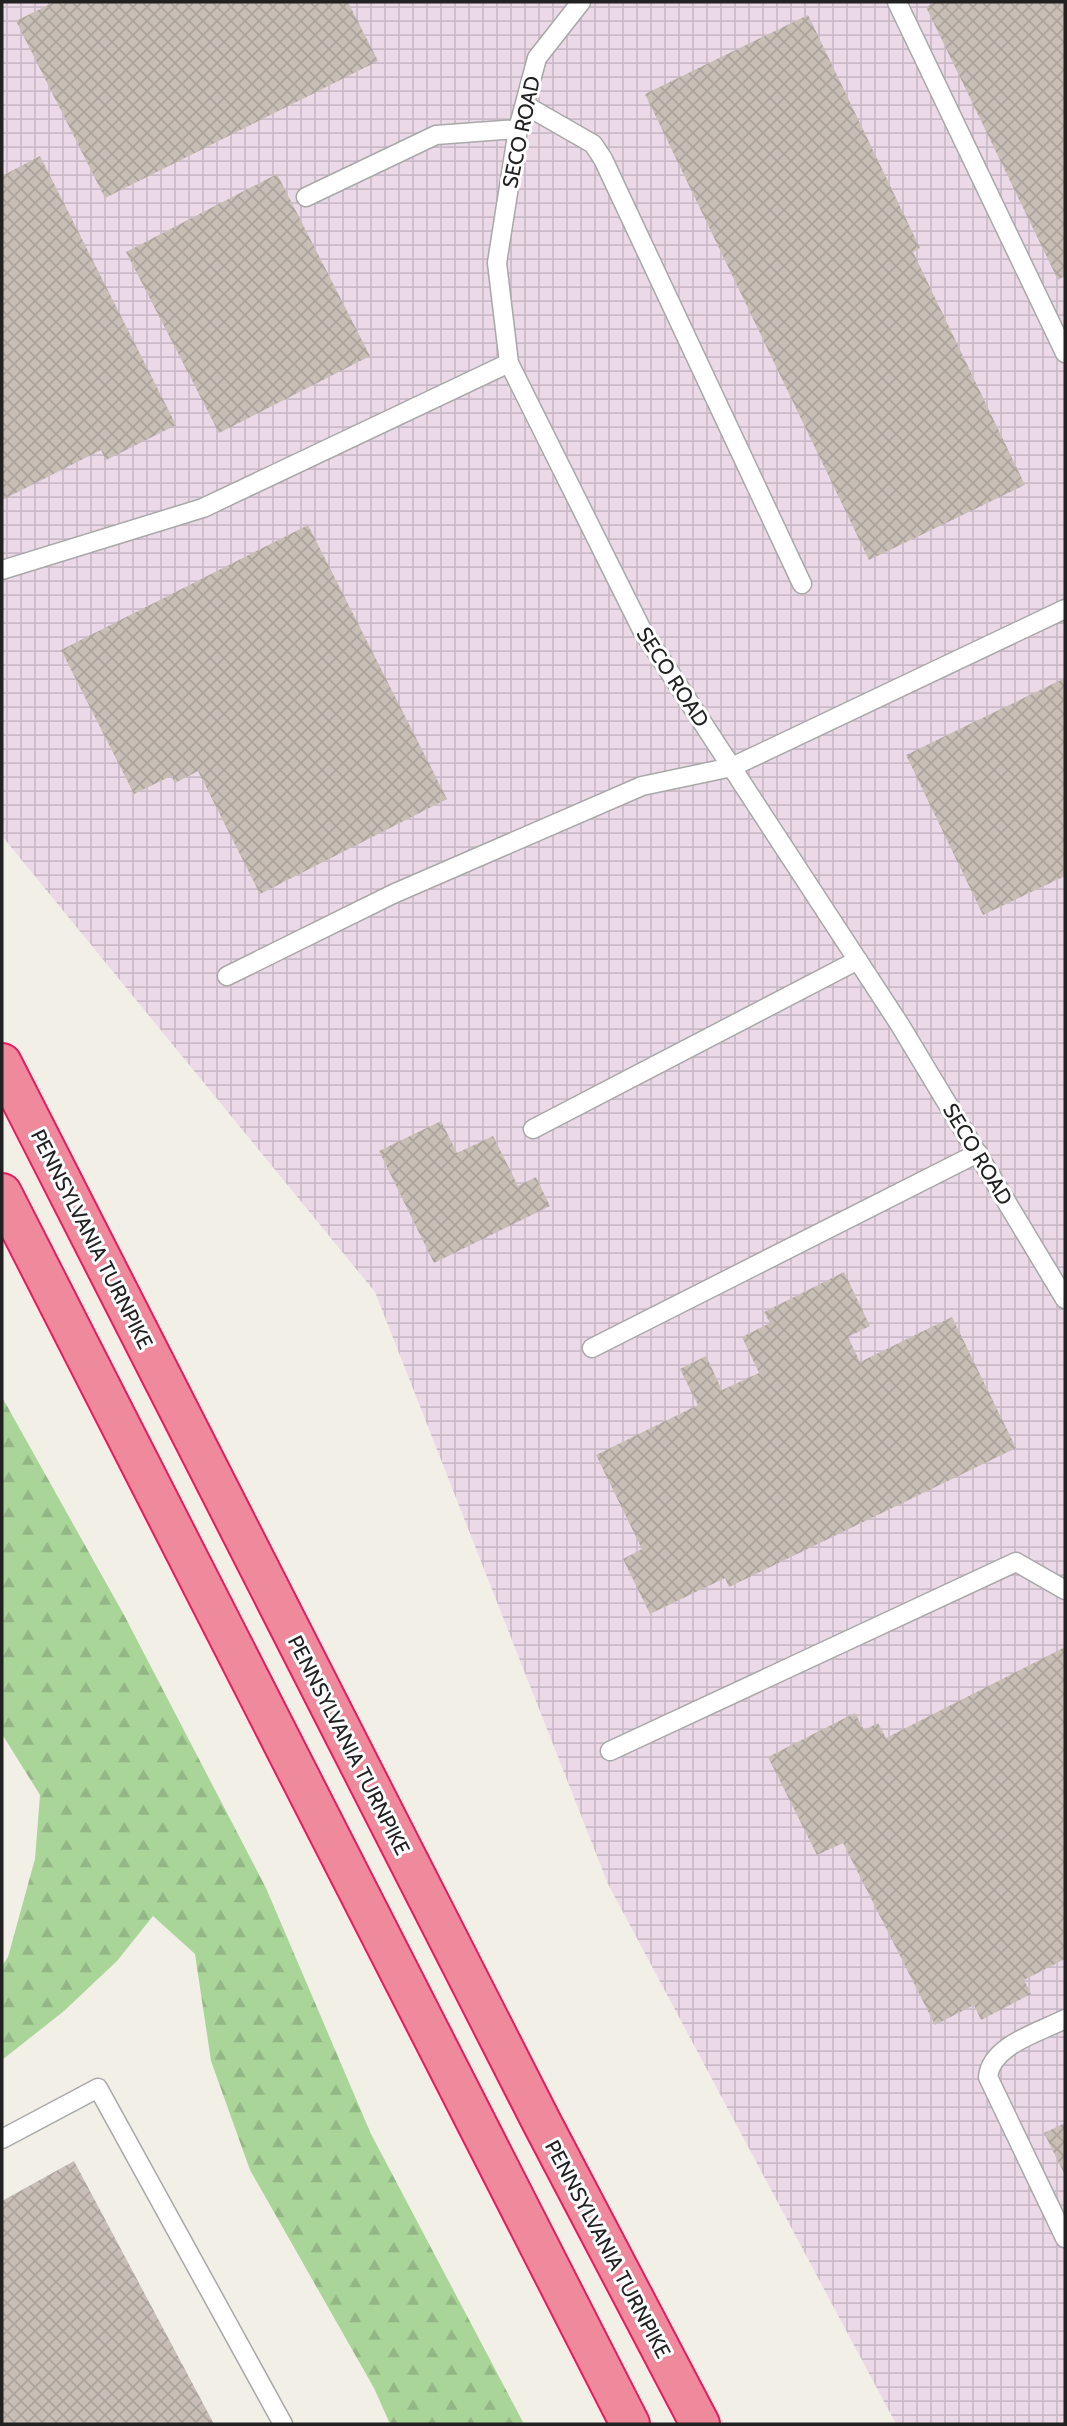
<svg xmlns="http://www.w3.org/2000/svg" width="1067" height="2426" font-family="Cabin,sans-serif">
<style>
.industrial{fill:url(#industrial-grid)}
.forest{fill:url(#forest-firs)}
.building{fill:url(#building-cross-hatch)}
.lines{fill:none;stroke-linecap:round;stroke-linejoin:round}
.lane-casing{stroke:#a8a8a8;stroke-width:21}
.highway-casing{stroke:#ea1a61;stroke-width:42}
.lane{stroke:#fff;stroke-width:18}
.highway{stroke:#ef899c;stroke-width:38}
.labels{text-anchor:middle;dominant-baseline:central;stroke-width:6;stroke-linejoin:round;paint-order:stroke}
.street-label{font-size:21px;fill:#212121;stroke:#fff}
</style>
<defs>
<pattern id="industrial-grid" width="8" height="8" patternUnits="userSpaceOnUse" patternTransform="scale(1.75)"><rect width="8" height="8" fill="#ecd9e8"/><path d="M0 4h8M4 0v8" fill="none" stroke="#cabac7"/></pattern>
<pattern id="forest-firs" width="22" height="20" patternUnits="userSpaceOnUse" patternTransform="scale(1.75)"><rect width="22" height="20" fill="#aad599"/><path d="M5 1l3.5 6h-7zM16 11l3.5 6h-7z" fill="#92b784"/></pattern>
<pattern id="building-cross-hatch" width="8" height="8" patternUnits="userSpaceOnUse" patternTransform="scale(1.75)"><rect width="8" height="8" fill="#c8beb6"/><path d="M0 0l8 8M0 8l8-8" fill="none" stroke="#aca39c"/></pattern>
</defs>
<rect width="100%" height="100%" fill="#f2efe7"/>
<path class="industrial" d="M2,2H1065V2424H896L608,1884L375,1292L2,836Z"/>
<path class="forest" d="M2,1397L124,1615L266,1888L371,2134L524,2424H390L374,2388L250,2170L211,2061L195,1954L153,1916L117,1961L64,2011L2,2060V1966L8,1957L35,1859L40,1795L2,1734Z"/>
<path class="building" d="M54,2H348L378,61L105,198L16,21Z
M936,2H1065V276L1058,280L926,7Z
M808,15L920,248L913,252L1025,485L869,560L645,94Z
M40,156L176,425L106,460L101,450L2,500V176Z
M277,174L370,356L219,433L126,252Z
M308,525L447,799L260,894L198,771L175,783L171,776L134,794L61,650Z
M1065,678V876L983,915L906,755Z
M441,1121L457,1153L493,1136L518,1186L536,1177L550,1206L434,1263L379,1151Z
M844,1272L870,1326L848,1337L860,1362L952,1317L1016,1448L729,1587L725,1578L650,1614L623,1559L642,1549L596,1455L698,1405L680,1369L706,1356L722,1390L759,1373L742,1337L770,1323L764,1312Z
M1065,1647V1959L1024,1980L1031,1994L981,2020L974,2005L935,2025L843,1843L817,1855L768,1757L855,1713L864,1730L878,1723L886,1738Z
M1065,2123V2175L1044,2133Z
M74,2161L214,2424H2V2201Z"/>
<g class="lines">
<g class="lane-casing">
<path id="lane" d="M581,2L537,58L518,129L497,263L509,363L642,630L900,1025L1065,1299
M897,2L1065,353
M525,105L593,144L603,159L802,584
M306,197L436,135L518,129
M2,570L203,508L509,363
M227,976L393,894L642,786L732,767L1065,609
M533,1129L858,960
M592,1348L978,1153
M610,1751L1016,1562L1065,1590
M1065,2019C1040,2032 991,2045 988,2077L1065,2238
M2,2139L98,2088L283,2424"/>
</g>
<g class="highway-casing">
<path id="highway" d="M2,1063L541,2121L700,2424
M2,1193L630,2424"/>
</g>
<use href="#lane" class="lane"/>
<use href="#highway" class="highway"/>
</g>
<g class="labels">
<g class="street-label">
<text transform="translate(521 132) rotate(-78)">SECO ROAD</text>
<text transform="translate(673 677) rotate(57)">SECO ROAD</text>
<text transform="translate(978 1154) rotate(59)">SECO ROAD</text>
<text transform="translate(92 1239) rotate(63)">PENNSYLVANIA TURNPIKE</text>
<text transform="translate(349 1745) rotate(63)">PENNSYLVANIA TURNPIKE</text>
<text transform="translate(608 2249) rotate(62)">PENNSYLVANIA TURNPIKE</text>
</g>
</g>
<rect width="1067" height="2426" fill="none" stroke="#212121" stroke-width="7"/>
</svg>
